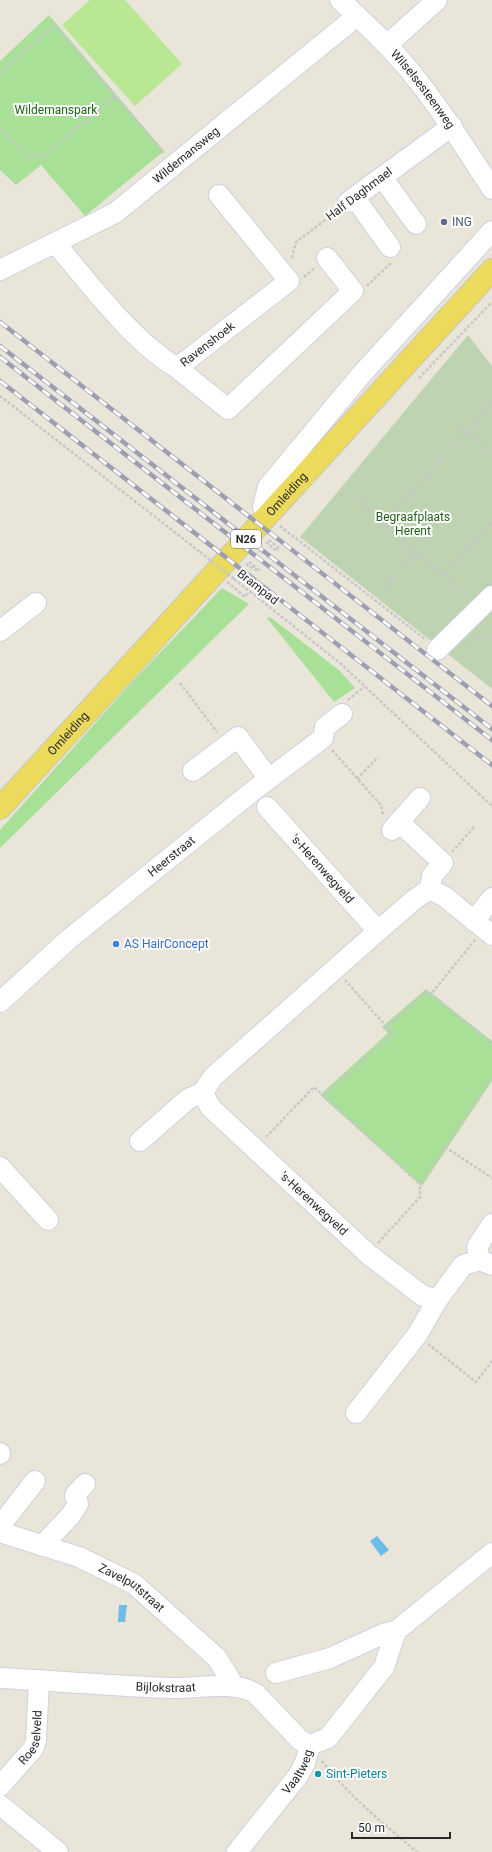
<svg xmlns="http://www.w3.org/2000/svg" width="492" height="1852" font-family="Roboto,sans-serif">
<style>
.green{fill:#a8e097}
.cemetery{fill:#bed3b1}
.pitch{fill:#bae793}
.water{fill:#6ebcea}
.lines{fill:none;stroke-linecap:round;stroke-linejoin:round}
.minor-casing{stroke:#cfd0e1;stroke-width:22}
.major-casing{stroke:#c7c7c7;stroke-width:24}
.path{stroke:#c7c7c7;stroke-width:2.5;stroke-dasharray:3 2;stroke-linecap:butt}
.minor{stroke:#fff;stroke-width:20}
.major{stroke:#ecda5d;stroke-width:22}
.rail-casing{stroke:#9d9eb2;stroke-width:4.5}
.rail{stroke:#fff;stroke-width:3;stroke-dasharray:9;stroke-linecap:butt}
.path-bridge{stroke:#c7c7c7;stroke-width:2.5;stroke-dasharray:3 2;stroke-linecap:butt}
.service-dot{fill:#5c6f8a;stroke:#fff;stroke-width:1.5}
.shop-dot{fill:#3f7fe0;stroke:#fff;stroke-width:1.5}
.culture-dot{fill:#0f9aa8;stroke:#fff;stroke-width:1.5}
.labels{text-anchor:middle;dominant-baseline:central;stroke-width:4;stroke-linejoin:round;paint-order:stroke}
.shield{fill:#fff;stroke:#686868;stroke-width:1}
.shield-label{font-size:11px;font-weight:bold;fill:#282828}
.street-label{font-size:12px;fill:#282828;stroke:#fff}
.park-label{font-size:12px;fill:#22611b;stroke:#fff}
.service-label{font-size:12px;fill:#4e5e75;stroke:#fff;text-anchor:start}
.shop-label{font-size:12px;fill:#366cbe;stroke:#fff;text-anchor:start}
.culture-label{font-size:12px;fill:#0d838f;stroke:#fff;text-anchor:start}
</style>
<rect width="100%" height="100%" fill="#eae5d9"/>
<path class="green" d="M49,15L164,151L85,216L41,165L16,185L0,170V61Z
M222,588L249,604L0,848V830L132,682Z
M270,617L340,671L355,688L334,702L267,618Z
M426,989L492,1041V1081L422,1186L320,1095L388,1033L382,1027Z"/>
<path class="cemetery" d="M468,335L492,366V689L300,537Z"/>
<path class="pitch" d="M90,0H125L182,64L135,106L62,25Z"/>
<path class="water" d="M377,1536L389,1550L381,1556L370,1541Z
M119,1605H127L125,1622H118Z"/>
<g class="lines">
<g class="minor-casing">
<g id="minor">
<path id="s1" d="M340,0C367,25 395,51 418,81C445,115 468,152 492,189"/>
<path d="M387,45L437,0"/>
<path d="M382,177L416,224"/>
<path d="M355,198L390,247"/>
<path d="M348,202L452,126"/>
<path id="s2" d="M55,243C90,284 131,340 177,368L289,281L219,195"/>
<path id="s3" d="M0,270L115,213L357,16"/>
<path d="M177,368L228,409L353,291L327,258"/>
<path d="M263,507L268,487L360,376L492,231"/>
<path d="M0,631L36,603"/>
<path d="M437,650L492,596"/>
<path d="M193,771L238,737L269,779"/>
<path id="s4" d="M267,807L378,931"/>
<path d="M399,822L443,863L432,876L430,889"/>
<path d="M392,830L420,798"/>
<path d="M474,921L492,898"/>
<path id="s5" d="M492,935L445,897L430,889L415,899L378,931L213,1077L203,1092L210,1107L368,1254L423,1296L438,1299L463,1265L480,1260L492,1265"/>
<path id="s6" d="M0,1002L69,939L254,790L323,738L325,727L342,714"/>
<path d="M140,1141L188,1099L203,1092"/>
<path d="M0,1167L48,1220"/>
<path d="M480,1260L477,1247L492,1224"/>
<path d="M356,1413L417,1335L438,1299"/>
<path d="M0,1454V1453"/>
<path d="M0,1526L35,1481"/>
<path id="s7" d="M0,1532L79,1557L134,1584L217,1658L234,1686"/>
<path d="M42,1546L71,1515L78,1504L75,1495L85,1484"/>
<path d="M276,1673L330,1658L383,1634L396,1631"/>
<path id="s8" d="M0,1678C57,1681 114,1686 171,1688C198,1689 230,1680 255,1693L300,1740L310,1745"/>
<path id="s9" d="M0,1786L33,1749L36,1741L39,1680"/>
<path d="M0,1805L58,1852"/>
<path id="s10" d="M237,1852L298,1776L305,1763L310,1745L328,1738L384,1667L396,1631L492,1553"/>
</g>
</g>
<g class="major-casing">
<g id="major">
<path id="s11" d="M0,808L492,270"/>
</g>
</g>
<path class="path" d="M0,73L54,25L164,153
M0,128L25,155L44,156L115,96
M292,258L296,242L336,212
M304,277L316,267
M367,286L391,263
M419,378L492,302
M0,396L200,552
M454,421L492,454
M370,488L359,501L468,597
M384,523L492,404
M280,526L426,640
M269,540L279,548
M266,542L277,551L278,549
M249,562L259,570L258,571
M246,564L258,571
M443,576L492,522
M234,579L340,663L492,806
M227,582L245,597L249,592
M380,593L417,552
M473,638L492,636
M467,647L470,642
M180,683L217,732
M348,700L364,687
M332,750L381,805L383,815
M357,779L378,757
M452,852L474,827
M431,994L492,1044
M387,1027L426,992L431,994L475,940
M324,1096L420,1184
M266,1137L314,1087L324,1096L393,1034L345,980
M445,1147L492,1178
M378,1243L420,1197V1184L492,1077
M428,1344L476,1382L492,1361
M322,1761C349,1796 384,1824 417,1852"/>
<use href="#minor" class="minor"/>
<use href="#major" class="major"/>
<g class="rail-casing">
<path id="rail" d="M0,322L492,706
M0,346L492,729
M0,357L492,740
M0,381L492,765"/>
</g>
<use href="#rail" class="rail"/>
<path class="path-bridge" d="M200,552L234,579"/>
</g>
<circle class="service-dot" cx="444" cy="222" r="4"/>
<circle class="shop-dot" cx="116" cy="944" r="4"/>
<circle class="culture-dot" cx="318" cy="1774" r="4"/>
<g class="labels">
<rect class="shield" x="231" y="530" width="30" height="18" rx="3"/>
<g class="shield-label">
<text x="246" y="539">N26</text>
</g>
<g class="street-label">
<text stroke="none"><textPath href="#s1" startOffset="122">Wilselsesteenweg</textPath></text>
<text stroke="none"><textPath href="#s3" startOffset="220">Wildemansweg</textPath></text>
<text transform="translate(359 194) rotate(-37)">Half Daghmael</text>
<text stroke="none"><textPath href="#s2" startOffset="214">Ravenshoek</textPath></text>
<text stroke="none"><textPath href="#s11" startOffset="425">Omleiding</textPath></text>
<text transform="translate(258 587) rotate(38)">Brampad</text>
<text stroke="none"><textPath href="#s11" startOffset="101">Omleiding</textPath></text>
<text stroke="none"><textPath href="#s6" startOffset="225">Heerstraat</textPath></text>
<text stroke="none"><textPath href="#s4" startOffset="83">'s-Herenwegveld</textPath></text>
<text stroke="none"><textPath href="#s5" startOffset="541">'s-Herenwegveld</textPath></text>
<text stroke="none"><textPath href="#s7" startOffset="144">Zavelputstraat</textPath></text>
<text stroke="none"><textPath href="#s8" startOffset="166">Bijlokstraat</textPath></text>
<text stroke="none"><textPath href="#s9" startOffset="60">Roeselveld</textPath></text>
<text stroke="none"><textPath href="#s10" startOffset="101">Vaaltweg</textPath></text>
</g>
<g class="park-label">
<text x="56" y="110">Wildemanspark</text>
<text x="413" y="517">Begraafplaats<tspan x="413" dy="14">Herent</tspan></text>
</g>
<g class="service-label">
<text x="452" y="222">ING</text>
</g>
<g class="shop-label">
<text x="124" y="944">AS HairConcept</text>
</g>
<g class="culture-label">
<text x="326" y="1774">Sint-Pieters</text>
</g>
</g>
<path d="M352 1832v6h98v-6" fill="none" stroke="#282828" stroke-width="2"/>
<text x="358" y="1832" font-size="12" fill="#282828" stroke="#ffffff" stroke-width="3" paint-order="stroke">50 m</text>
</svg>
